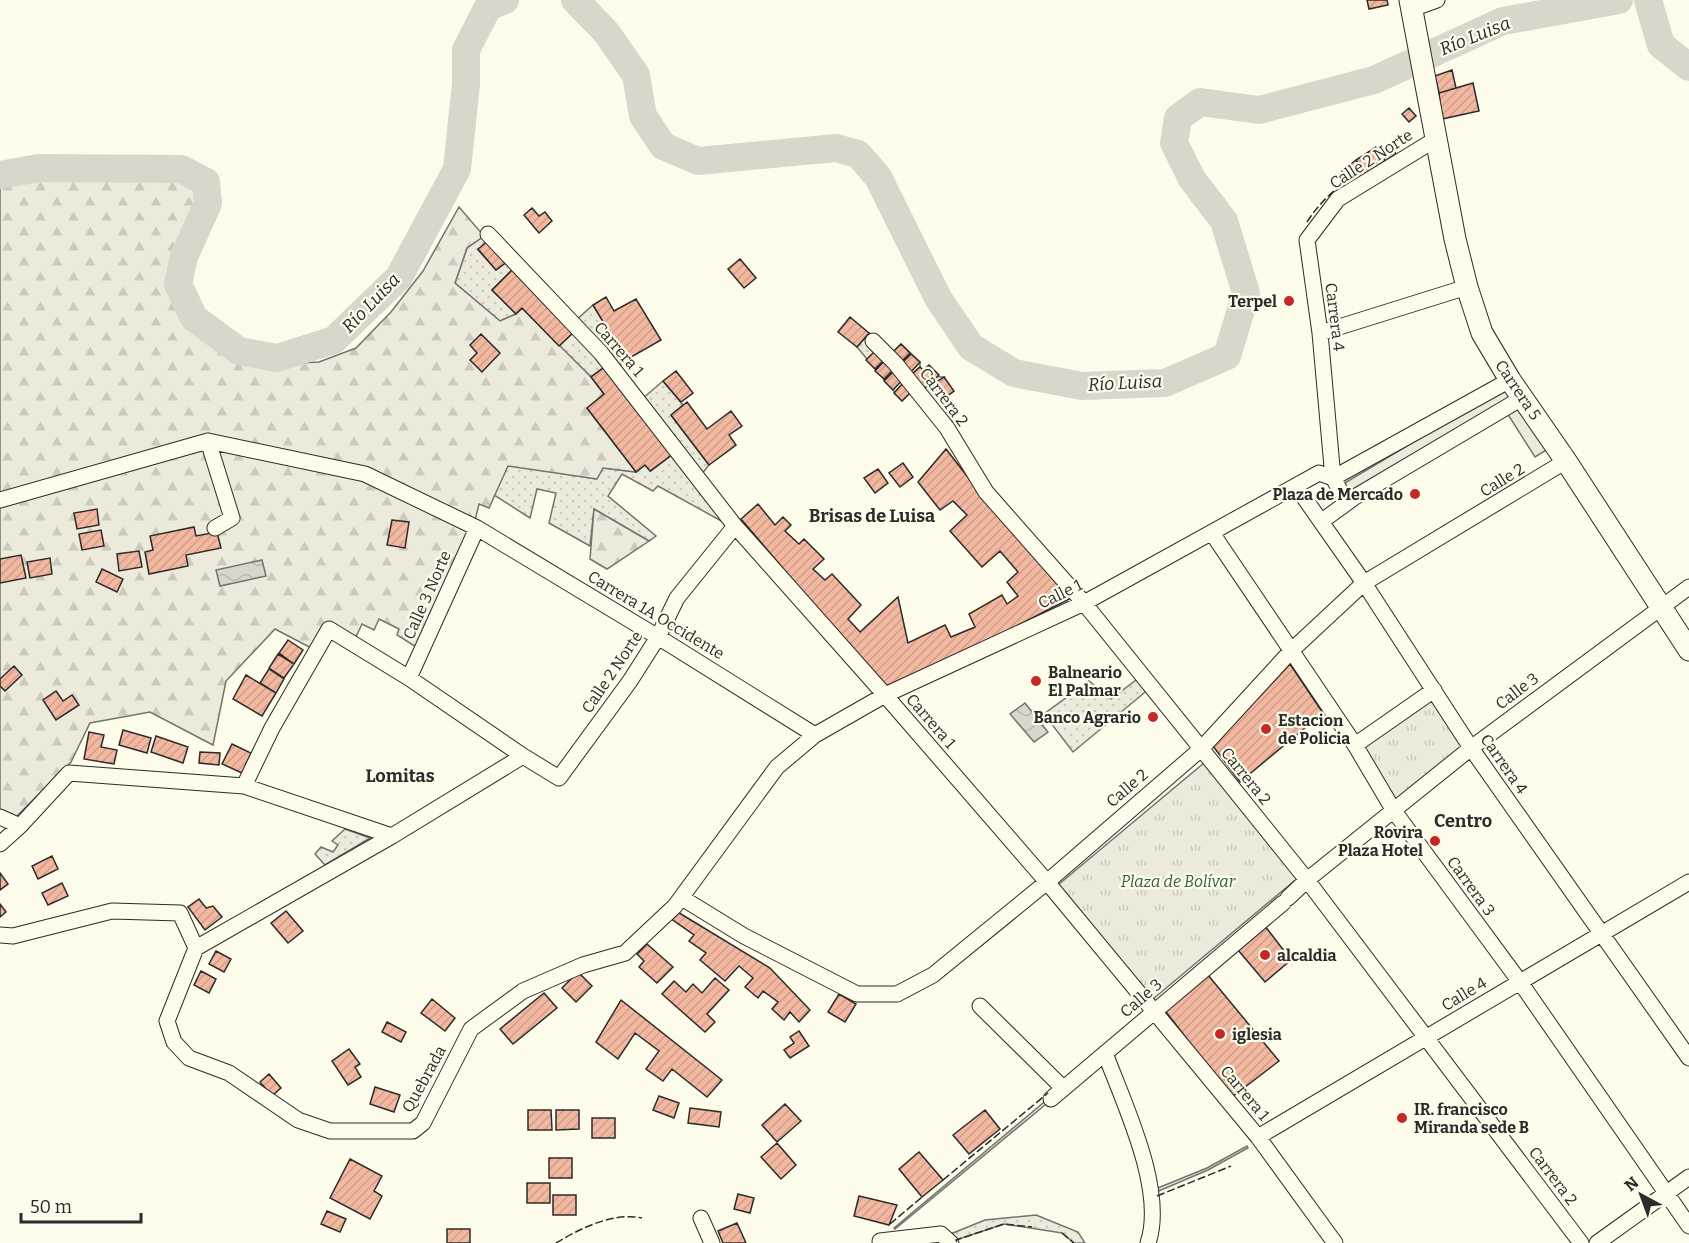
<svg xmlns="http://www.w3.org/2000/svg" width="1689" height="1243" font-family="Bitter,serif">
<style>
.grass{fill:url(#grass-dots);stroke:#74746e;stroke-width:1.5}
.forest{fill:url(#forest-firs);stroke:#74746e;stroke-width:1.5}
.park{fill:url(#park-tufts);stroke:#74746e;stroke-width:1.5}
.garden{fill:#ecebdb;stroke:#74746e;stroke-width:1.5}
.water{fill:url(#water-waves);stroke:#74746e;stroke-width:1.5}
.lines{fill:none;stroke-linecap:round;stroke-linejoin:round}
.river{stroke:#d8d7c9;stroke-width:28}
.building{fill:url(#building-hatch);stroke:#2b2b2b;stroke-width:1.5}
.street-casing{stroke:#2b2b2b;stroke-width:17}
.secondary-casing{stroke:#2b2b2b;stroke-width:23}
.street{stroke:#fdfbea;stroke-width:15}
.secondary{stroke:#fdfbea;stroke-width:21}
.fence{stroke:#2b2b2b;stroke-width:1.5;stroke-dasharray:8 3;stroke-linecap:butt}
.poi-dot{fill:#c62828;stroke:#fdfbea;stroke-width:2}
.labels{text-anchor:middle;dominant-baseline:central;stroke-width:4.5;stroke-linejoin:round;paint-order:stroke}
.street-label{font-size:16px;fill:#2b2b2b;stroke:#fdfbea}
.poi-label{font-size:16px;font-weight:bold;fill:#2b2b2b;stroke:#fdfbea;text-anchor:start}
.park-label{font-size:16px;font-style:italic;fill:#34623c;stroke:#fdfbea}
.water-label{font-size:18px;font-style:italic;fill:#2b2b2b;stroke:#fdfbea}
.neighbourhood-label{font-size:18px;font-weight:bold;fill:#2b2b2b;stroke:#fdfbea}
</style>
<defs>
<pattern id="grass-dots" width="8" height="8" patternUnits="userSpaceOnUse" patternTransform="scale(1.5)"><rect width="8" height="8" fill="#ecebdb"/><path d="M2 2h.1M6 6h.1" fill="none" stroke="#cbcabc" stroke-width="1.8" stroke-linecap="round"/></pattern>
<pattern id="forest-firs" width="22" height="20" patternUnits="userSpaceOnUse" patternTransform="scale(1.5)"><rect width="22" height="20" fill="#ecebdb"/><path d="M5 1l3.5 6h-7zM16 11l3.5 6h-7z" fill="#cbcabc"/></pattern>
<pattern id="park-tufts" width="24" height="20" patternUnits="userSpaceOnUse" patternTransform="scale(1.5)"><rect width="24" height="20" fill="#ecebdb"/><path d="M3 7l-1-3M5 7V3M7 7l1-3M15 17l-1-3M17 17v-4M19 17l1-3" fill="none" stroke="#cbcabc"/></pattern>
<pattern id="water-waves" width="16" height="10" patternUnits="userSpaceOnUse" patternTransform="scale(1.5)"><rect width="16" height="10" fill="#d8d7c9"/><path d="M0 5q4-4 8 0t8 0" fill="none" stroke="#bab9ad"/></pattern>
<pattern id="building-hatch" width="6" height="6" patternUnits="userSpaceOnUse" patternTransform="scale(1.5)"><rect width="6" height="6" fill="#f2b8a0"/><path d="M-1 1l2-2M0 6l6-6M5 7l2-2" fill="none" stroke="#d09e8a"/></pattern>
</defs>
<rect width="100%" height="100%" fill="#fdfbea"/>
<path class="grass" d="M484,236L489,240L478,250L496,270L508,261L514,268L492,290L516,314L500,321L455,283L467,248Z
M593,305L626,360L617,367L574,322Z
M575,331L607,365L591,377L559,346Z
M869,333L891,354L901,344L920,362V367L911,375L944,377L931,386L941,401L954,425L912,391L902,401L857,347Z
M663,381L683,405L671,415L709,465L701,475L642,399Z
M673,454L725,523L658,486L653,491L622,474L608,496L656,536L649,541L594,509L590,546L549,523L556,493L537,489L530,518L494,495L508,465L596,479L603,468L636,472L645,465L651,471Z
M1140,677L1150,688L1073,752L1044,714L1089,681L1111,699Z
M345,829L370,838L325,865L315,854L321,847L333,852L338,845L332,841Z
M1049,1098L1051,1100L895,1229L894,1228Z
M1247,1146L1248,1148L1208,1170L1154,1193L1153,1190L1207,1168Z
M1036,1215L1078,1232L1085,1243H1074L1062,1233L1004,1224L956,1240L948,1235L985,1220Z"/>
<path class="forest" d="M39,171L181,173L200,185L202,203L180,257L176,286L190,322L235,356L278,364L319,362L356,348L391,312L423,271L459,207L484,236L467,248L455,283L500,321L516,314L522,308L591,377L604,394L587,408L636,472L603,468L597,479L508,466L489,508L479,504L473,529L416,647L397,635L399,629L379,619L374,630L362,624L354,641L328,626L313,649L275,629L226,681L213,745L150,712L90,723L71,762L14,819L0,813V182Z
M594,509L649,541L607,569L590,559Z"/>
<path class="park" d="M1432,696L1464,747L1397,803L1361,746Z
M1204,763L1299,877L1153,999L1058,885Z"/>
<path class="garden" d="M1504,388L1510,397L1348,492L1343,484Z
M1519,405L1548,449L1535,457L1507,413Z"/>
<path class="water" d="M262,560L266,576L220,586L216,570Z
M1025,703L1048,732L1034,742L1010,714Z"/>
<g class="lines">
<path class="river" d="M575,0L606,32L636,75L643,116L663,146L698,161L836,148L858,154L878,177L938,298L971,347L1014,373L1082,386L1165,383L1227,356L1246,293L1224,221L1192,179L1174,143L1178,118L1200,102L1259,110L1374,80L1503,21L1619,0
M1648,0L1661,45L1689,67
M0,175L39,168L181,169L206,182L208,203L184,257L178,284L194,318L239,351L277,358L334,340L399,277L457,169L466,84V50L488,7L505,0"/>
</g>
<path class="building" d="M1367,0H1387L1388,5L1369,9Z
M1452,70L1456,88L1439,93L1435,76Z
M1473,83L1479,111L1442,119L1439,93Z
M1409,108L1416,116L1409,122L1402,114Z
M1390,144L1396,154L1385,161L1379,151Z
M1376,147L1385,161L1365,174L1356,160Z
M1356,160L1365,174L1351,183L1342,171Z
M532,208L539,216L545,212L552,221L539,233L524,215Z
M489,240L508,261L496,270L478,249Z
M740,259L756,278L744,288L728,269Z
M514,268L575,331L559,346L522,308L516,314L492,290Z
M606,297L614,311L636,299L661,340L626,360L593,305Z
M850,317L869,333L857,347L838,332Z
M481,334L500,353L482,372L470,360L477,353L470,345Z
M901,344L910,353L900,363L891,354Z
M876,350L885,359L875,369L866,360Z
M911,354L920,362L910,373L901,364Z
M885,360L894,369L884,379L875,371Z
M607,365L673,454L650,471L645,465L636,472L587,408L604,394L591,377Z
M929,365L939,375L924,389L911,375L920,367L923,370Z
M676,371L693,393L681,402L663,381Z
M894,371L903,379L893,390L884,381Z
M944,377L954,391L941,401L931,386Z
M904,382L912,391L902,401L894,393Z
M687,402L707,429L731,411L742,426L729,435L736,445L709,465L671,415Z
M946,449L981,494L1071,598L982,644L884,687L741,519L758,504L775,525L783,517L791,525L785,531L799,544L804,539L824,559L813,569L825,580L832,574L861,605L848,619L860,632L898,597L908,643L945,625L951,637L975,627L969,614L1002,595L1007,604L1018,596L1007,582L1018,572L1000,551L982,567L950,531L967,515L953,501L940,510L918,482Z
M903,463L913,477L900,487L889,473Z
M878,469L888,483L875,493L864,478Z
M97,509L99,525L77,529L74,513Z
M392,520L409,522L405,548L387,545Z
M194,527L196,536L217,532L221,548L186,555L188,566L149,574L145,552L153,550L150,536Z
M101,530L104,546L82,550L79,534Z
M139,551L142,567L119,571L117,554Z
M21,555L26,578L0,583V559Z
M50,558L52,574L30,578L27,562Z
M102,569L123,579L117,592L96,582Z
M288,640L303,650L294,664L279,653Z
M278,654L294,664L284,678L269,668Z
M1290,664L1323,713L1240,782L1213,746Z
M14,666L22,675L5,691L0,686V679Z
M269,669L284,679L276,693L260,683Z
M246,675L276,693L262,716L233,699Z
M56,691L63,701L72,695L79,705L56,720L43,700Z
M123,730L151,738L147,753L119,745Z
M89,732L104,735L101,747L117,750L114,764L84,759Z
M156,736L188,747L183,763L151,752Z
M232,744L251,753L242,773L222,764Z
M200,752L220,753L219,765L199,763Z
M52,856L58,869L38,879L32,866Z
M0,873L8,884L0,890Z
M62,883L68,896L48,905L42,893Z
M199,899L206,908L213,906L222,917L205,930L188,907Z
M0,904L6,912L0,917Z
M286,911L303,931L288,943L271,923Z
M676,911L770,968L810,1010L799,1022L790,1012L784,1020L772,1009L778,1002L763,991L758,998L745,987L753,978L739,966L725,981L700,960L706,953L689,941L694,935L670,918Z
M1265,926L1291,960L1265,982L1238,950Z
M647,944L673,967L657,983L639,967L644,961L637,954Z
M216,951L231,959L224,972L209,964Z
M201,971L216,979L209,993L194,985Z
M578,972L592,986L576,1002L562,988Z
M1208,975L1279,1061L1232,1097L1163,1008Z
M715,978L729,990L707,1014L715,1022L705,1032L662,994L674,981L686,992L693,984L702,993Z
M544,993L557,1008L513,1044L500,1029Z
M839,994L856,1004L845,1022L828,1012Z
M432,999L455,1018L445,1031L421,1013Z
M621,1000L722,1080L707,1097L672,1069L663,1081L646,1069L659,1051L635,1033L618,1059L596,1042Z
M387,1022L406,1032L401,1042L382,1032Z
M799,1031L809,1046L790,1058L784,1050L794,1043L790,1037Z
M349,1049L360,1064L355,1067L361,1077L348,1085L332,1061Z
M269,1074L281,1088L272,1096L260,1082Z
M375,1087L400,1095L394,1112L370,1104Z
M659,1096L679,1103L674,1118L653,1110Z
M785,1104L801,1121L777,1142L762,1125Z
M690,1108L721,1112L719,1127L688,1123Z
M528,1110H551L552,1130H528Z
M556,1110H579V1129L556,1130Z
M985,1110L1000,1129L969,1154L953,1135Z
M592,1118H615V1138H592Z
M777,1143L796,1165L781,1179L761,1157Z
M919,1152L943,1180L922,1197L899,1169Z
M549,1158H572V1178H549Z
M350,1159L382,1176L374,1191L382,1196L370,1219L330,1198Z
M527,1183H550V1203H527Z
M738,1194L754,1198L750,1213L734,1209Z
M553,1195H576V1215H553Z
M859,1196L897,1205L889,1225L854,1216Z
M327,1211L346,1219L340,1232L321,1224Z
M737,1223L746,1243H723L718,1231Z
M447,1229H470V1243H447Z"/>
<g class="lines">
<g class="street-casing">
<path id="street" d="M1412,9L1437,0
M488,234L601,353L735,526L885,695L1047,882L1258,1137L1335,1243
M1320,333L1467,287
M873,341L895,363L947,428L986,492L1084,603L1307,880L1581,1243
M208,441L232,518L215,528
M1296,486L1364,583L1471,748L1689,1058
M0,500L208,441L365,474L477,528L658,637L815,735
M1347,502L1333,478L1320,333L1307,240L1338,199L1436,139
M1322,521L1355,497L1522,398
M1212,533L1355,745L1394,811L1520,982L1689,1226
M409,678L477,528
M1355,745L1434,690
M0,817L20,826
M392,836L244,786L272,728L329,629L409,678L523,756L559,778L630,681L658,637L677,598L735,526
M0,844L20,826L69,773L244,786
M682,898L744,936L857,994H897L933,975L1047,882L1201,749L1292,650L1364,583L1566,461
M1288,898L1307,880L1471,748L1689,587
M0,935L13,936L112,911L180,913L196,948L392,836L523,756
M196,948L167,1021L174,1042L189,1058L229,1073L298,1120L330,1131H413L423,1123L471,1029L523,991L583,965L625,953L675,906L777,767L815,735L885,695L1084,603L1319,473L1333,478L1510,380
M980,1006L1063,1088
M1105,1053C1124,1104 1166,1190 1148,1243
M1051,1099L1283,903
M1258,1137L1689,882
M701,1218L712,1243
M880,1241L941,1234L951,1243
M1597,1243L1689,1177"/>
</g>
<g class="secondary-casing">
<path id="secondary" d="M1410,0L1455,239L1467,287L1482,333L1510,380L1566,461L1689,650"/>
</g>
<use href="#street" class="street"/>
<use href="#secondary" class="secondary"/>
<path class="fence" d="M1307,222C1318,205 1330,193 1347,181
M943,1180L1048,1093
M1157,1196L1231,1166
M890,1224L922,1197
M1062,1233L1074,1243
M957,1242L956,1240L1004,1224L1032,1227
M556,1243C581,1228 613,1212 642,1218"/>
</g>
<g class="poi-dot">
<circle cx="1289" cy="301" r="6"/>
<circle cx="1415" cy="494" r="6"/>
<circle cx="1036" cy="681" r="6"/>
<circle cx="1153" cy="717" r="6"/>
<circle cx="1266" cy="729" r="6"/>
<circle cx="1435" cy="841" r="6"/>
<circle cx="1265" cy="955" r="6"/>
<circle cx="1220" cy="1034" r="6"/>
<circle cx="1402" cy="1118" r="6"/>
</g>
<g class="labels">
<g class="street-label">
<text transform="translate(1371 159) rotate(-33)">Calle 2 Norte</text>
<text transform="translate(1335 317) rotate(83)">Carrera 4</text>
<text transform="translate(619 349) rotate(49)">Carrera 1</text>
<text transform="translate(1518 390) rotate(56)">Carrera 5</text>
<text transform="translate(944 397) rotate(53)">Carrera 2</text>
<text transform="translate(1502 480) rotate(-32)">Calle 2</text>
<text transform="translate(1060 594) rotate(-26)">Calle 1</text>
<text transform="translate(427 595) rotate(-66)">Calle 3 Norte</text>
<text transform="translate(656 615) rotate(31)">Carrera 1A Occidente</text>
<text transform="translate(612 672) rotate(-56)">Calle 2 Norte</text>
<text transform="translate(1517 691) rotate(-37)">Calle 3</text>
<text transform="translate(931 721) rotate(49)">Carrera 1</text>
<text transform="translate(1504 764) rotate(55)">Carrera 4</text>
<text transform="translate(1246 776) rotate(51)">Carrera 2</text>
<text transform="translate(1127 788) rotate(-41)">Calle 2</text>
<text transform="translate(1471 886) rotate(54)">Carrera 3</text>
<text transform="translate(1464 994) rotate(-31)">Calle 4</text>
<text transform="translate(1141 998) rotate(-41)">Calle 3</text>
<text transform="translate(424 1079) rotate(-61)">Quebrada</text>
<text transform="translate(1245 1093) rotate(50)">Carrera 1</text>
<text transform="translate(1553 1176) rotate(53)">Carrera 2</text>
</g>
<g class="poi-label">
<text x="1277" y="301" text-anchor="end">Terpel</text>
<text x="1403" y="494" text-anchor="end">Plaza de Mercado</text>
<text x="1048" y="672">Balneario<tspan x="1048" dy="18">El Palmar</tspan></text>
<text x="1141" y="717" text-anchor="end">Banco Agrario</text>
<text x="1278" y="720">Estacion<tspan x="1278" dy="18">de Policia</tspan></text>
<text x="1423" y="832" text-anchor="end">Rovira<tspan x="1423" dy="18">Plaza Hotel</tspan></text>
<text x="1277" y="955">alcaldia</text>
<text x="1232" y="1034">iglesia</text>
<text x="1414" y="1109">IR. francisco<tspan x="1414" dy="18">Miranda sede B</tspan></text>
</g>
<g class="park-label">
<text x="1178" y="881">Plaza de Bolívar</text>
</g>
<g class="water-label">
<text transform="translate(1475 36) rotate(-22)">Río Luisa</text>
<text transform="translate(371 303) rotate(-46)">Río Luisa</text>
<text transform="translate(1125 383) rotate(-3)">Río Luisa</text>
</g>
<g class="neighbourhood-label">
<text x="872" y="516">Brisas de Luisa</text>
<text x="400" y="776">Lomitas</text>
<text x="1463" y="821">Centro</text>
</g>
</g>
<g transform="translate(1641 1195) rotate(319)" stroke="#fdfbea" stroke-width="4.5" paint-order="stroke">
<path d="M0-4.5L10 22L0 15L-10 22Z" fill="#2b2b2b"/>
<text y="-9" font-size="16" font-weight="bold" text-anchor="middle" fill="#2b2b2b">N</text>
</g>
<path d="M21 1213v9h120v-9" fill="none" stroke="#2b2b2b" stroke-width="3"/>
<text x="30" y="1213" font-size="18" fill="#2b2b2b" stroke="#fdfbea" stroke-width="4.5" paint-order="stroke">50 m</text>
</svg>
